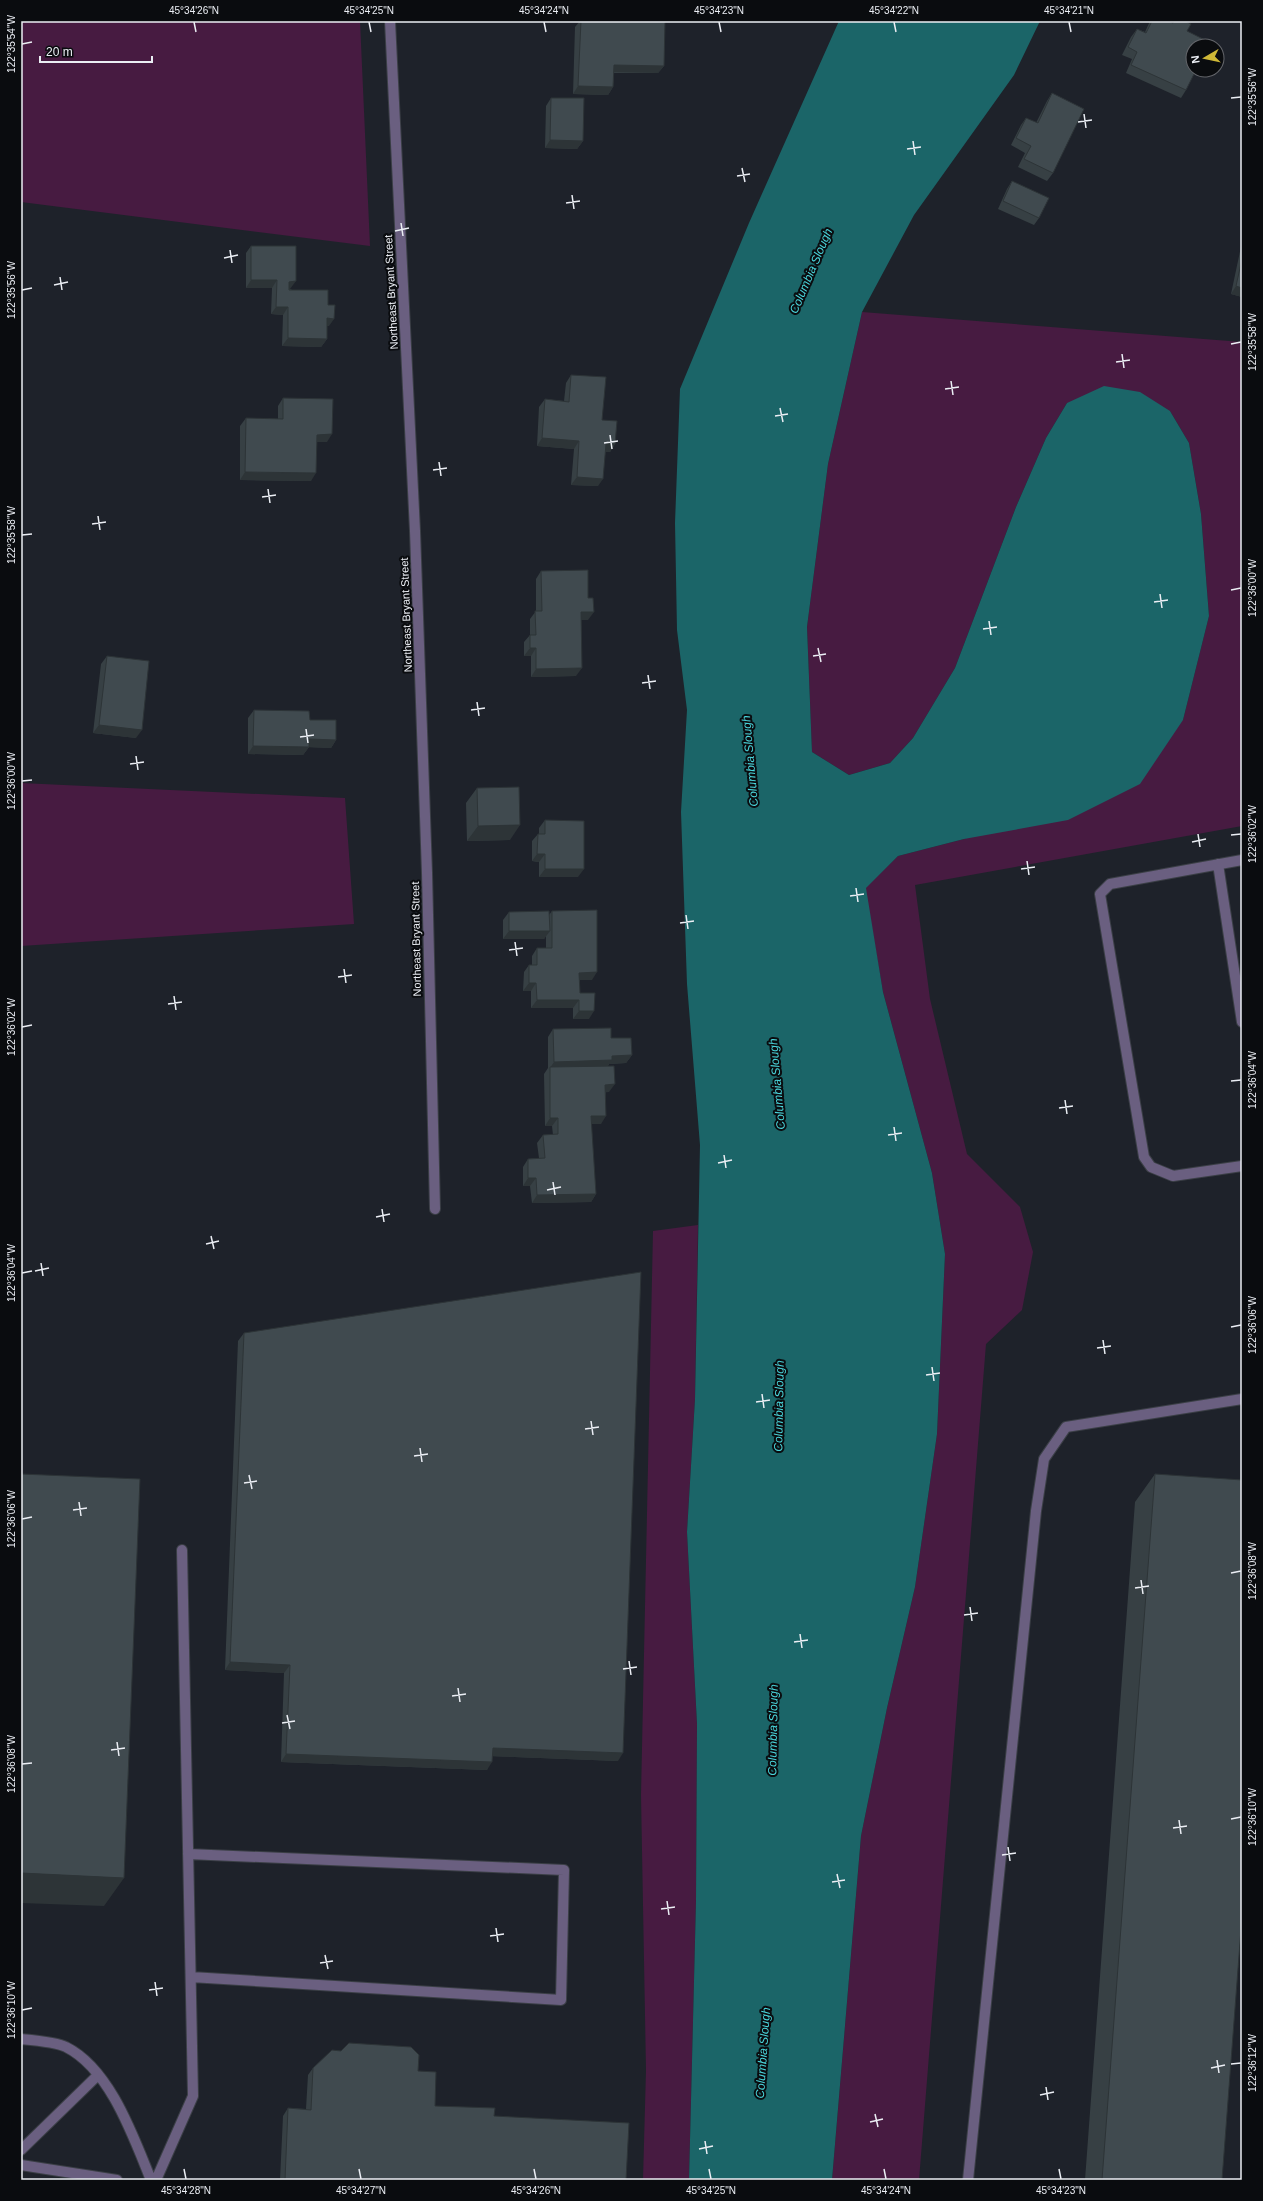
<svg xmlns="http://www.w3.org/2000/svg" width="1263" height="2201" font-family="Helvetica,sans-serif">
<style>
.green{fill:#471b41}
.water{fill:#1b6568}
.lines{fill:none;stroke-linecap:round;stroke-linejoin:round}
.minor-casing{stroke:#3b3f46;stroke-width:12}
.minor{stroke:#6a5f80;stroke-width:10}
.wall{fill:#374044}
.shaded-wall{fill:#2d3437}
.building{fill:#404a4f;stroke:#2d3437}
.ticks{fill:none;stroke:#ebeef4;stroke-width:1.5}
.labels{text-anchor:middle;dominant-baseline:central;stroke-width:4;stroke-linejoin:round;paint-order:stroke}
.street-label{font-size:11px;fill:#ebeef4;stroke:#0a0c0f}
.water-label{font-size:12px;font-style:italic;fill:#4ad6dc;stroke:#0a0c0f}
.neatline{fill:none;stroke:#ebeef4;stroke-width:1.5}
.ticks-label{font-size:10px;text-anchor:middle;fill:#ebeef4}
</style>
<rect width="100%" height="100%" fill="#1e222a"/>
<path class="green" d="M21,21H360L370,246L21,202Z
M862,312L1242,342V826L915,885L930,999L967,1154L1020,1207L1033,1252L1022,1310L986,1344L919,2180H832L861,1836L887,1708L915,1587L937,1434L945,1254L932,1173L883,992L865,888L898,856L964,839L1183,720L1209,616L1201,514L1189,443L1170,411L1067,403L1046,438L1016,507L955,668L913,738L890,763L849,775L812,752L807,627L828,464Z
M21,783L345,798L354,924L21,946Z
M698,1225L695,1399L687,1532L697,1724L696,1901L689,2180H643L646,2070L641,1795L653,1231Z"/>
<path class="water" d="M839,21H1040L1014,75L914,215L862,312L828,464L807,627L812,752L849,775L890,763L913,738L955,668L1016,507L1046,438L1067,403L1104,386L1140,392L1170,411L1189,443L1201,514L1209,616L1183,720L1140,784L1068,820L964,839L898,856L866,888L883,992L932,1173L945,1254L937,1434L915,1587L887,1708L861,1836L832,2180H689L696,1901L697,1724L687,1532L695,1399L700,1145L687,984L681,812L687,710L677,630L675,523L680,389L749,223Z"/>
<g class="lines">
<g class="minor-casing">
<path id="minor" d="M390,21L415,531L427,873L435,1209
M1242,860L1110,884L1100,894L1144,1157L1151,1167L1173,1176L1242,1166
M1218,864L1242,1022
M188,1854L564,1870L561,2000L191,1977
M21,2039C32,2040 57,2042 66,2047C110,2069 133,2136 151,2180
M21,2150L98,2075
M21,2165L117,2180
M156,2180L193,2096L182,1550
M968,2180L1036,1511L1044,1459L1066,1427L1242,1399"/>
</g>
<use href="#minor" class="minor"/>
</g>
<path class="wall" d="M580,21H647L664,66L658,73H614L613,87L608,95L573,94L575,27Z
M1150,21H1169L1172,22L1173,21H1185L1187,31L1186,90L1181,98L1126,73L1132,59L1122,55L1131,37L1137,29L1145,32Z
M1052,93L1053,173L1047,181L1018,167L1025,153L1011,145L1021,125L1026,118L1036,123L1047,101Z
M551,98L583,141L577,149L545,148L546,106Z
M1012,181L1039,218L1034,225L998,209L1007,189Z
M1242,242V297L1231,294Z
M251,246L290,289L328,305L329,326H327V339L321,347L282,346L283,315L271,314L272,288H246V253Z
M571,375L602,420L615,444L610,452H605L598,486L571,485L574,449L537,446L539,407L545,399L564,401L566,383Z
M283,398L327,442H317L311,481L240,480V426L246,418L278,419V406Z
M541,571L588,620H581L576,676L531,677V656H524V642L530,635V619L536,611V579Z
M107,656L136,738L93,733L101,664Z
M254,710L310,720L336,740L331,748L309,747L303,755L248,754V718Z
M477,788L510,840L467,841L466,803Z
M545,820L578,877H539V862L532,861V841L538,834H539V828Z
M552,911L592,980H580V993L589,1019H573V1008H531V991H523L524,972L529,965H532V956L537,948H546V936L544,939H503V920L509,912L549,915Z
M553,1029L611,1038L632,1055L626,1063L609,1064L608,1066L609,1092H606L601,1124H591L596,1194L591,1202L532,1203L530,1186H523V1167L528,1159L539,1158L537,1143L543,1135H553L552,1126H545L544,1074L548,1068V1037Z
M244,1333L618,1761L492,1756L487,1770L281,1762L284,1673L225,1670L238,1341Z
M1155,1474L1222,2180H1085L1135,1502Z
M313,2068L418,2071L435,2106L494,2116L626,2180H280L283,2116L288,2108L306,2109L308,2075Z"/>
<path class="shaded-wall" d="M614,65L664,66L658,73L608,72Z
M578,86L613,87L608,95L573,94Z
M550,140L583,141L577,149L545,148Z
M251,280H277L272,288H246Z
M296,281L290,289H284L289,282Z
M1236,286L1242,288V297L1231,294Z
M276,307H288L283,315L271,314Z
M327,318L334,319L329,326H322Z
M288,338L327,339L321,347L282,346Z
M332,434L327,442H312L317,435Z
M542,438L579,441L574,449L537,446Z
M606,444H615L610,452H600Z
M245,472L316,473L311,481L240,480Z
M577,477L603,479L598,486L571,485Z
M581,612H594L588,620H576Z
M530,648H536L531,656H524Z
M582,668L576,676L531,677L536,669Z
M99,725L142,730L136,738L93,733Z
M309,739L336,740L331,748L303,747Z
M253,746L309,747L303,755L248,754Z
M520,825L510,840L467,841L478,826Z
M537,854H545L539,862L532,861Z
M545,869H584L578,877H539Z
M509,931H550L544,939H503Z
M597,972L592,980H574L579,973Z
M529,983H536L531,991H523Z
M537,1000H579L573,1008H531Z
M579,1011H594L589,1019H573Z
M632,1055L626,1063L609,1064L606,1068H550L554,1062L612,1056Z
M615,1084L609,1092L600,1093L605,1085Z
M591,1116H606L601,1124H585Z
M550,1118H558L552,1126H545Z
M528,1178H536L530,1186H523Z
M596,1194L591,1202L532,1203L537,1195Z
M230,1662L290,1665L284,1673L225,1670Z
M493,1748L623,1753L618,1761L487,1756Z
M286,1754L492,1762L487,1770L281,1762Z
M21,1873L124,1878L104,1906L21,1903Z"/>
<path class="building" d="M581,21H647L665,22L664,66L614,65L613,87L578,86Z
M1152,21H1169L1173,23L1174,21H1185L1191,24L1187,31L1209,42L1207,46H1193V70H1196L1186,90L1131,65L1137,52L1128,47L1137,29L1146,33Z
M1052,93L1084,109L1053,173L1024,159L1031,146L1016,138L1026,118L1038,123Z
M551,98H584L583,141L550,140Z
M1012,181L1049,198L1039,218L1003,201Z
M251,246H296V281L289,282V290H328V305H335L334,319L327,318V339L288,338V307H276L277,280H251Z
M1242,259V288L1236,286Z
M571,375L606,377L602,420L617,421L615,444H606L603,479L577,477L579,441L542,438L545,399L569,402Z
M283,398L333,399L332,434L317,435L316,473L245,472L246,418L283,419Z
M588,570V598H593L594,612H581L582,668L536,669V648H530V635H536L535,611H542L541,571Z
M107,656L149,661L142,730L99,725Z
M254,710L309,711L310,720H336V740L309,739V747L253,746Z
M519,787L520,825L478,826L477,788Z
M545,820L584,821V869H545V854H537L538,834H545Z
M597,910V972L579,973L580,993H595L594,1011H579V1000H537L536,983H529V965H537V948H552V911Z
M549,911L550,931H509V912Z
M611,1028V1038H631L632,1055L612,1056V1060L554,1062L553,1029Z
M614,1066L615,1084L605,1085L606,1116H591L596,1194L537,1195L536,1178H528V1159L545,1158L543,1135L558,1134V1118H550V1067Z
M641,1272L623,1753L493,1748L492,1762L286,1754L290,1665L230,1662L244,1333Z
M21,1474L140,1479L124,1878L21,1873Z
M1155,1474L1242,1480V1916L1222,2180H1102Z
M349,2043L411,2047L419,2055L418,2071L436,2072L435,2106L495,2108L494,2116L629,2123L626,2180H285L288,2108L311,2110L313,2068L332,2050L341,2051Z"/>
<path class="ticks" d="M194,22L196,32M369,22L371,32M544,22L546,32M719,22L721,32M894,22L896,32M1069,22L1071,32M22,44L32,42M1231,98L1241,97M1084,114L1086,128M1078,122L1092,120M913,141L915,155M907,149L921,147M742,168L745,182M737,176L750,174M572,195L574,209M566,203L580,201M401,223L403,236M395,231L409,228M230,250L232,263M224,258L238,255M60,277L62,290M54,285L68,282M22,290L32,288M1231,344L1241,342M1122,354L1124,368M1116,362L1130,360M951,381L953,395M945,389L959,387M780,408L783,422M775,416L788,414M610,435L612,449M604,443L618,441M439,462L441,476M433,470L447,468M268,489L270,503M262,497L276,495M98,516L100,530M92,524L106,522M22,535L32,534M1231,590L1241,588M1160,594L1162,608M1154,602L1168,600M989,621L991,635M983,629L997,627M818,648L821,662M813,656L826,654M648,675L650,689M642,683L656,681M477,702L479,716M471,710L485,708M306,729L308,743M300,737L314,735M136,756L138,770M130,764L144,762M22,781L32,780M1198,834L1200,847M1231,835L1241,834M1192,842L1206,839M1027,861L1029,875M1021,869L1035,867M856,888L858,902M850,896L864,894M686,915L688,929M680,923L694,921M515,942L517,956M509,950L523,948M344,969L346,983M338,977L352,975M174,996L176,1010M168,1004L182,1002M22,1027L32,1025M1231,1081L1241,1080M1065,1100L1067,1114M1059,1108L1073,1106M894,1127L896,1141M888,1135L902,1133M724,1155L726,1168M718,1163L732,1160M553,1182L555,1195M547,1190L561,1187M382,1209L384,1222M376,1217L390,1214M211,1236L214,1249M206,1244L219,1241M41,1263L43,1276M35,1271L49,1268M22,1273L32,1271M1231,1327L1241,1325M1103,1340L1105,1354M1097,1348L1111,1346M932,1367L934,1381M926,1375L940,1373M762,1394L764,1408M756,1402L770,1400M591,1421L593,1435M585,1429L599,1427M420,1448L422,1462M414,1456L428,1454M249,1475L252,1489M244,1483L257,1481M79,1502L81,1516M73,1510L87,1508M22,1519L32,1517M1231,1573L1241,1571M1141,1580L1143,1594M1135,1588L1149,1586M970,1607L972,1621M964,1615L978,1613M800,1634L802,1648M794,1642L808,1640M629,1661L631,1675M623,1669L637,1667M458,1688L460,1702M452,1696L466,1694M287,1715L290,1729M282,1723L295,1721M117,1742L119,1756M111,1750L125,1748M22,1764L32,1763M1231,1819L1241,1817M1179,1820L1181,1834M1173,1828L1187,1826M1008,1847L1010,1861M1002,1855L1016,1853M837,1874L840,1888M832,1882L845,1880M667,1901L669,1915M661,1909L675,1907M496,1928L498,1942M490,1936L504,1934M325,1955L328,1969M320,1963L333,1961M155,1982L157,1996M149,1990L163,1988M22,2010L32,2008M1217,2060L1219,2073M1231,2064L1241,2063M1211,2068L1225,2065M1046,2087L1048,2100M1040,2095L1054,2092M875,2114L878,2127M870,2122L883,2119M705,2141L707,2154M699,2149L713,2146M184,2169L186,2179M359,2169L361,2179M534,2169L536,2179M709,2169L711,2179M884,2169L886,2179M1059,2169L1061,2179"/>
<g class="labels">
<g class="street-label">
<text transform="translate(391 292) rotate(-93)">Northeast Bryant Street</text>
<text transform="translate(406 615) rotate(-92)">Northeast Bryant Street</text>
<text transform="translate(416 939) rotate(-91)">Northeast Bryant Street</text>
</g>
<g class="water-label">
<text transform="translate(811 271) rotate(-67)">Columbia Slough</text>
<text transform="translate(750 761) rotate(-95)">Columbia Slough</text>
<text transform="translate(777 1084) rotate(-95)">Columbia Slough</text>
<text transform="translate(779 1406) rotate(-89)">Columbia Slough</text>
<text transform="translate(773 1730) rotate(-89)">Columbia Slough</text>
<text transform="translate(763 2053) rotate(-86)">Columbia Slough</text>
</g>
</g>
<rect width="1263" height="2201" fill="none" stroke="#0a0c0f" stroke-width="44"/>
<g transform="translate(1205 58) rotate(261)"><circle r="19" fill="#0a0c0f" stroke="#64666b"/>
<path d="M0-3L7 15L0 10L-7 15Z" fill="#cfb837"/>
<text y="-6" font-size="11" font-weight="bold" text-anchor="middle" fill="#ebeef4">N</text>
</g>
<path d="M40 56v6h112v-6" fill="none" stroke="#ebeef4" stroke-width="2"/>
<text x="46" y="56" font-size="12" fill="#ebeef4" stroke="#0a0c0f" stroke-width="3" paint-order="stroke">20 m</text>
<rect x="22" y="22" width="1219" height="2157" class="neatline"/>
<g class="ticks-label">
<text x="194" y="14">45°34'26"N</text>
<text x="369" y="14">45°34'25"N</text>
<text x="544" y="14">45°34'24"N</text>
<text x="719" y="14">45°34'23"N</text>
<text x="894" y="14">45°34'22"N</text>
<text x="1069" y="14">45°34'21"N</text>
<text transform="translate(11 44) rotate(-90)" y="4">122°35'54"W</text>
<text transform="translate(1252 97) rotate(-90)" y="4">122°35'56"W</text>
<text transform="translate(11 290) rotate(-90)" y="4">122°35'56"W</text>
<text transform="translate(1252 342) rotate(-90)" y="4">122°35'58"W</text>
<text transform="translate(11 535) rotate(-90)" y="4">122°35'58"W</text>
<text transform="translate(1252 588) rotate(-90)" y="4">122°36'00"W</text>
<text transform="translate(11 781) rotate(-90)" y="4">122°36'00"W</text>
<text transform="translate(1252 834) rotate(-90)" y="4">122°36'02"W</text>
<text transform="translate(11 1027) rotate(-90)" y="4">122°36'02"W</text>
<text transform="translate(1252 1080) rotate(-90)" y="4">122°36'04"W</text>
<text transform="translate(11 1273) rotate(-90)" y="4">122°36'04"W</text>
<text transform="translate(1252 1325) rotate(-90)" y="4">122°36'06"W</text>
<text transform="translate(11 1519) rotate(-90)" y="4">122°36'06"W</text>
<text transform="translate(1252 1571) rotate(-90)" y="4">122°36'08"W</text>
<text transform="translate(11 1764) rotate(-90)" y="4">122°36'08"W</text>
<text transform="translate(1252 1817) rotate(-90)" y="4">122°36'10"W</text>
<text transform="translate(11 2010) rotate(-90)" y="4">122°36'10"W</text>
<text transform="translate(1252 2063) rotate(-90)" y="4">122°36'12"W</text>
<text x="186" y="2194">45°34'28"N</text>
<text x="361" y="2194">45°34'27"N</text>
<text x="536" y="2194">45°34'26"N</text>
<text x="711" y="2194">45°34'25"N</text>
<text x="886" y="2194">45°34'24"N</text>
<text x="1061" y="2194">45°34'23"N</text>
</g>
</svg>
